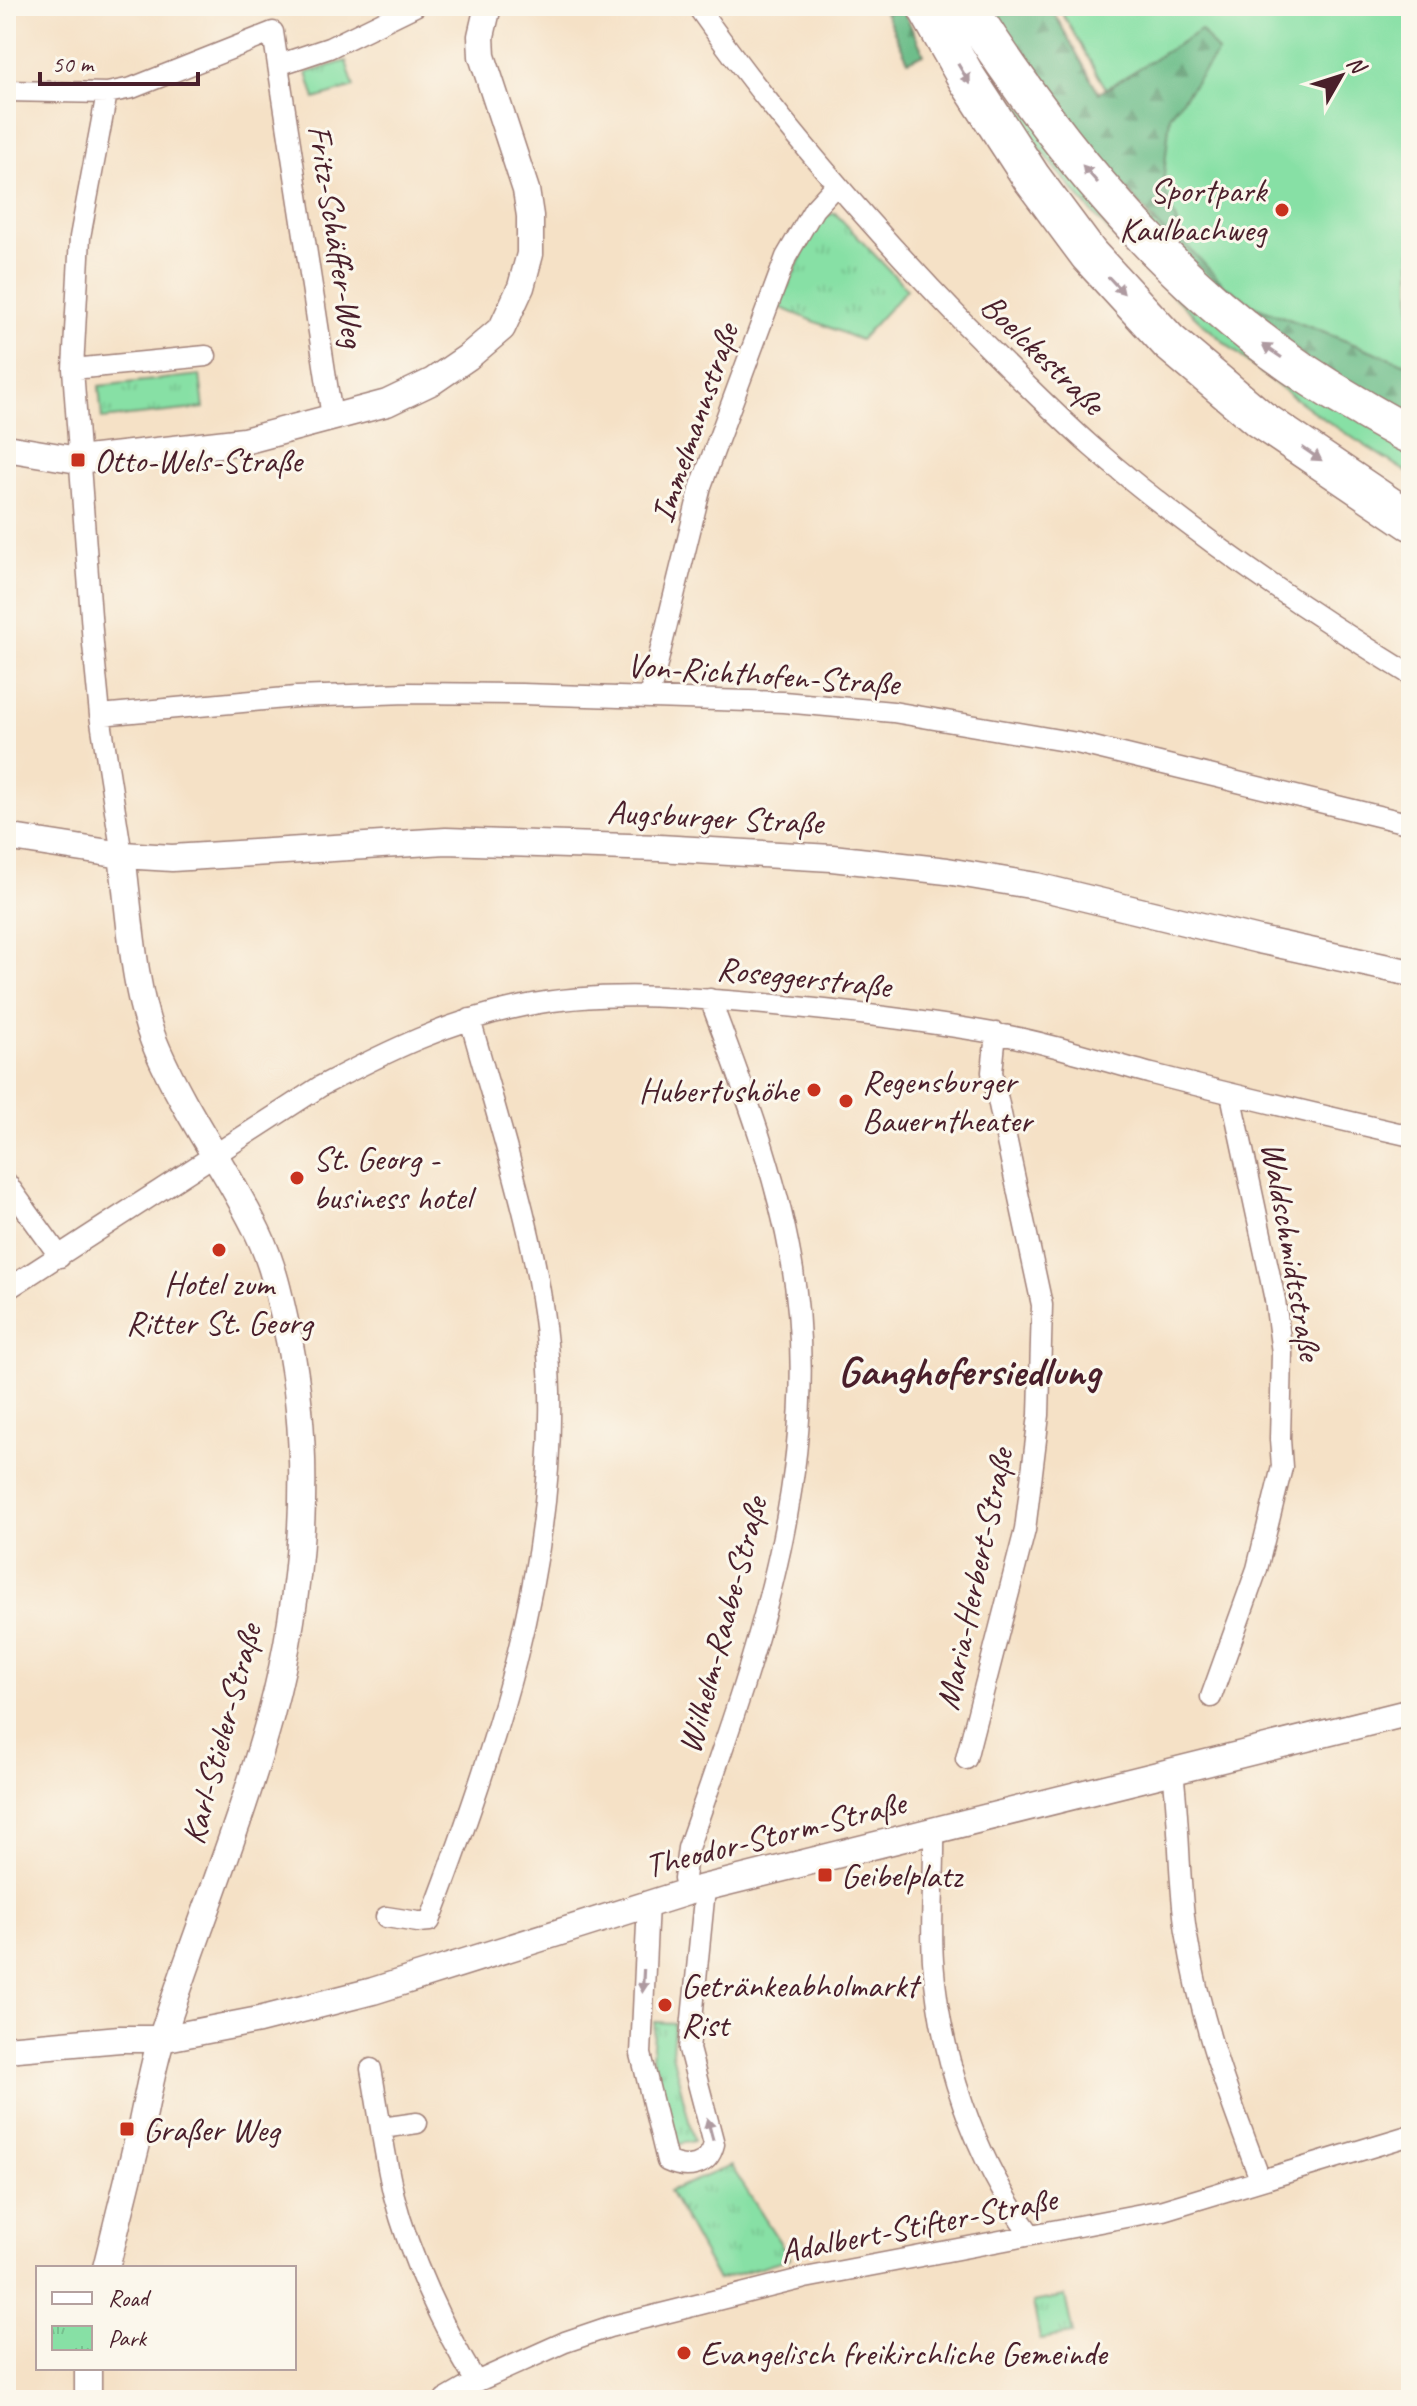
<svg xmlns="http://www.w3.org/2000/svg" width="1417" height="2406" font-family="Caveat,sans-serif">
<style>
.grass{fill:#87e0a5;stroke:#688068;stroke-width:2}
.forest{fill:url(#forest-firs);stroke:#5c6e5a;stroke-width:2}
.park{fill:url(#park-tufts);stroke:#688068;stroke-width:2}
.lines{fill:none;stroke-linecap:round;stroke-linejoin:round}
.minor-casing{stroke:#a08078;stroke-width:23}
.tertiary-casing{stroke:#a08078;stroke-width:29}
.motorway-casing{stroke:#a08078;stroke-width:41}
.minor{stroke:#fff;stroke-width:20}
.tertiary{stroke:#fff;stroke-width:26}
.motorway{stroke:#fff;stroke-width:38}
.oneway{fill:#ae9aa0}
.poi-dot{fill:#c8321e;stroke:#fbf7ec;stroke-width:3}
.labels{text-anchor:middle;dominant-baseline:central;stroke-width:6;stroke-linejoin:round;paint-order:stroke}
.poi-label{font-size:34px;fill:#4a1f2b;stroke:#fbf7ec;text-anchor:start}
.street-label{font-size:34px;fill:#4a1f2b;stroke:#fbf7ec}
.district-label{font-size:42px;font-weight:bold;fill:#4a1f2b;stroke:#fbf7ec}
</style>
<defs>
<pattern id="forest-firs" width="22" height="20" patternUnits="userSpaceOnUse" patternTransform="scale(2)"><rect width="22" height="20" fill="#6dbe8a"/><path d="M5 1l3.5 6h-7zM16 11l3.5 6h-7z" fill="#5c9a71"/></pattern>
<pattern id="park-tufts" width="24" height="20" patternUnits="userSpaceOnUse" patternTransform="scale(2)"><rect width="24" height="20" fill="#87e0a5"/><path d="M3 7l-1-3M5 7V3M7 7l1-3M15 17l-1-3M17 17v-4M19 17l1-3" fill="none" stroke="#76c08e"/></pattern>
</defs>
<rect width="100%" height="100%" fill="#fbf7ec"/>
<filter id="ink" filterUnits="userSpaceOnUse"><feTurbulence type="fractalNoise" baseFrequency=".0125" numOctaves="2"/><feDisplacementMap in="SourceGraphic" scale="16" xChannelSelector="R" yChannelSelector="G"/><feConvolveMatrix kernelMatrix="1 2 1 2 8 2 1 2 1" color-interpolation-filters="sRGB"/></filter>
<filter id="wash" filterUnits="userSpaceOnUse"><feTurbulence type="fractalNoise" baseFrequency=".006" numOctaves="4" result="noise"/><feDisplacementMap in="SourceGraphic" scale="32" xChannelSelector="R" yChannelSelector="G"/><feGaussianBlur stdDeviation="1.8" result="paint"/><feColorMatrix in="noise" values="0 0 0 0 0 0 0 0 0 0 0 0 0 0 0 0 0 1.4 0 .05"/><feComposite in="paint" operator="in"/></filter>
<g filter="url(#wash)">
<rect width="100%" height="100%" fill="#f5e1c6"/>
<path class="grass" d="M1058,6H1411V419L1313,364L1179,249L1108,92Z
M964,28L1011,97L1411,451V475C1379,454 1345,434 1314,412C1244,363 1179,305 1121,244C1059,179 1007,104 955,32Z"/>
<path class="forest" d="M882,6H901L924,54L908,61Z
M987,6H1050L1099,93L1201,30L1218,52L1170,116L1163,185L1184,243L1225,286L1255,306L1411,366V419L1313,364L1179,249L1066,121Z"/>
<path class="park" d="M346,61L354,87L315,99L307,73Z
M835,213L907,289L860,340L779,307L818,218Z
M200,375L204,408L102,419L99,386Z
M655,2022L674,2023L672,2053L694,2141L675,2145L652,2057Z
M731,2166L790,2258L718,2280L669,2191Z
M1065,2296L1073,2334L1040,2339L1033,2302Z"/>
</g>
<g filter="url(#ink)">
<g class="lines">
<g class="minor-casing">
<path id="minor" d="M697,6C777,120 869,225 966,325C1007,366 1048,408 1092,447C1190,532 1300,607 1411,675
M278,65L332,417
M6,91L107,93L132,88L273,32L278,65L329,48L415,6
M107,93L80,237L73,369L93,644L100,715L122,855
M73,369L206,356
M649,697L701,486L786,257L814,209L836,185
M100,715L296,697L407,693L522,694L783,702L893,712L1077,743L1411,824
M6,1182L60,1257
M6,1290L321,1086C388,1051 449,1021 523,1006C602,990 685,997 765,1004C841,1011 918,1020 993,1033C1046,1042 1100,1060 1152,1074C1238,1096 1324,1116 1411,1136
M1211,1697L1257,1569L1282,1467L1280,1439L1282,1353L1275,1300L1231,1094
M966,1759L1025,1530L1039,1415L1042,1305L992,1072L996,1033
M1173,1772C1180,1825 1178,1879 1186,1931C1200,2021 1228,2095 1260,2179
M934,1832C935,1874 930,1918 933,1961C940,2056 974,2158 1031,2235
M687,1892L684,1878L688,1848C754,1660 828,1462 791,1259C775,1169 742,1084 710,999
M648,1903L641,2054L667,2161C686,2170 708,2168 714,2144L689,2049L705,1889
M386,1917L418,1922L430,1921C494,1753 554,1574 550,1392C547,1264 503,1140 470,1019
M371,2069C379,2111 384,2155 394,2196C410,2258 443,2328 476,2382
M382,2128L417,2123
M445,2400L476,2382L565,2342L609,2327L805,2278L1163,2210L1411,2135"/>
</g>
<g class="tertiary-casing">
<path id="tertiary" d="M6,448L78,460L244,441L387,403L433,381L468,357L502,328L521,287L530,254V216L526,190L482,56L481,36L488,6
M6,837L122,855L172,858L446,841L659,848L832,858L947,871L1036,886L1259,940L1411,973
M6,2049L120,2039H161L259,2020L373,1991L687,1892L1411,1712
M106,2268C117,2222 129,2177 140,2131C147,2100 152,2068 162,2037C197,1929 241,1824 271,1714C303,1595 313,1461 289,1340C281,1303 274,1266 258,1233C228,1171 186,1115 158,1051C133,996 130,915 122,855
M88,2400V2368"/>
</g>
<g class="motorway-casing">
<path id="motorway" d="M926,6L966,77L1031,177L1089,255L1169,342L1260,419L1411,521
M967,6C1066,161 1191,311 1353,403C1372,414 1391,426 1411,435"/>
</g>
<use href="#minor" class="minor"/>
<use href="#tertiary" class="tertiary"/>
<use href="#motorway" class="motorway"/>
</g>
<defs><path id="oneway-solid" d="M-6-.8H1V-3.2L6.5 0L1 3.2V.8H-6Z" transform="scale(2)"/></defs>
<g class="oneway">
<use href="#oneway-solid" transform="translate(964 74) rotate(59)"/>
<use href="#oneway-solid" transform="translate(1090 174) rotate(-131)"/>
<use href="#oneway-solid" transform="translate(1116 285) rotate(47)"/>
<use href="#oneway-solid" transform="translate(1272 351) rotate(-146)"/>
<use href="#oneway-solid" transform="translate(1312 454) rotate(34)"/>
<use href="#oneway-solid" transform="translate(643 1981) rotate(93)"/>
<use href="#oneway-solid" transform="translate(710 2129) rotate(-105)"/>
</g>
</g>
<g class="poi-dot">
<circle cx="1282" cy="210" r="8"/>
<rect x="70" y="452" width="16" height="16" rx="4"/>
<circle cx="814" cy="1090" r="8"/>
<circle cx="846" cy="1101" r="8"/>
<circle cx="297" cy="1178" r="8"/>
<circle cx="219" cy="1250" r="8"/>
<rect x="817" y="1867" width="16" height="16" rx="4"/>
<circle cx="665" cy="2005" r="8"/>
<rect x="119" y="2121" width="16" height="16" rx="4"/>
<circle cx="684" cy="2353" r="8"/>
</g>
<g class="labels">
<g class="poi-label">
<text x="1266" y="190" text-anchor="end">Sportpark<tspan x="1266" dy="39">Kaulbachweg</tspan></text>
<text x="94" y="460">Otto-Wels-Straße</text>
<text x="862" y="1081">Regensburger<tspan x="862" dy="39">Bauerntheater</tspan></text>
<text x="798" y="1090" text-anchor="end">Hubertushöhe</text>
<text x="313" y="1158">St. Georg -<tspan x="313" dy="39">business hotel</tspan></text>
<text x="219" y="1283" text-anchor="middle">Hotel zum<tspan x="219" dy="39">Ritter St. Georg</tspan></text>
<text x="841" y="1875">Geibelplatz</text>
<text x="681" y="1985">Getränkeabholmarkt<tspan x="681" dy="39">Rist</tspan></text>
<text x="143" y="2129">Graßer Weg</text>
<text x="700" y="2353">Evangelisch freikirchliche Gemeinde</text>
</g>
<g class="street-label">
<text transform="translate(337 236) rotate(81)">Fritz-Schäffer-Weg</text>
<text transform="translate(1043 354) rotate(44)">Boelckestraße</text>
<text transform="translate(694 423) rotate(-71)">Immelmannstraße</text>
<text transform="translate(763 674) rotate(4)">Von-Richthofen-Straße</text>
<text transform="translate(715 817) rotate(3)">Augsburger Straße</text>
<text transform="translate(804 977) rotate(6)">Roseggerstraße</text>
<text transform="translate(1292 1251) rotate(80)">Waldschmidtstraße</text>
<text transform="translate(974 1579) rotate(-78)">Maria-Herbert-Straße</text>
<text transform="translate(722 1625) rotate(-75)">Wilhelm-Raabe-Straße</text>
<text transform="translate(221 1734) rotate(-75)">Karl-Stieler-Straße</text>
<text transform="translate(775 1834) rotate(-14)">Theodor-Storm-Straße</text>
<text transform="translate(918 2225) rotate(-11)">Adalbert-Stifter-Straße</text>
</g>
<g class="district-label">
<text x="969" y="1371">Ganghofersiedlung</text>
</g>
</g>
<rect width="1417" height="2406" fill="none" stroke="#fbf7ec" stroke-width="32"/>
<rect x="36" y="2266" width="260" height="104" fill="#fbf7ec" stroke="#b4a19f" stroke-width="2"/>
<rect x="52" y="2292" width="40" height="12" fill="#ffffff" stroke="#b4a19f" stroke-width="2"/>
<text x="108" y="2306" font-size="24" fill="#4a1f2b">Road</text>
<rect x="52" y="2326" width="40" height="24" fill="url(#park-tufts)" stroke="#b4a19f" stroke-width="2"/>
<text x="108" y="2346" font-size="24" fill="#4a1f2b">Park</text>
<g transform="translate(1341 76) rotate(51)" stroke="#fbf7ec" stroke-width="6" paint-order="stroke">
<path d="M0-6L14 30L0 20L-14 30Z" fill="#4a1f2b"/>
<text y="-12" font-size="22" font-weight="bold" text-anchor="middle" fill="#4a1f2b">N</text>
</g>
<path d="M40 72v12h158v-12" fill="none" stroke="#4a1f2b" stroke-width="4"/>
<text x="52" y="72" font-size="24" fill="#4a1f2b" stroke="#fbf7ec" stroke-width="6" paint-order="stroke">50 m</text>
</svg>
